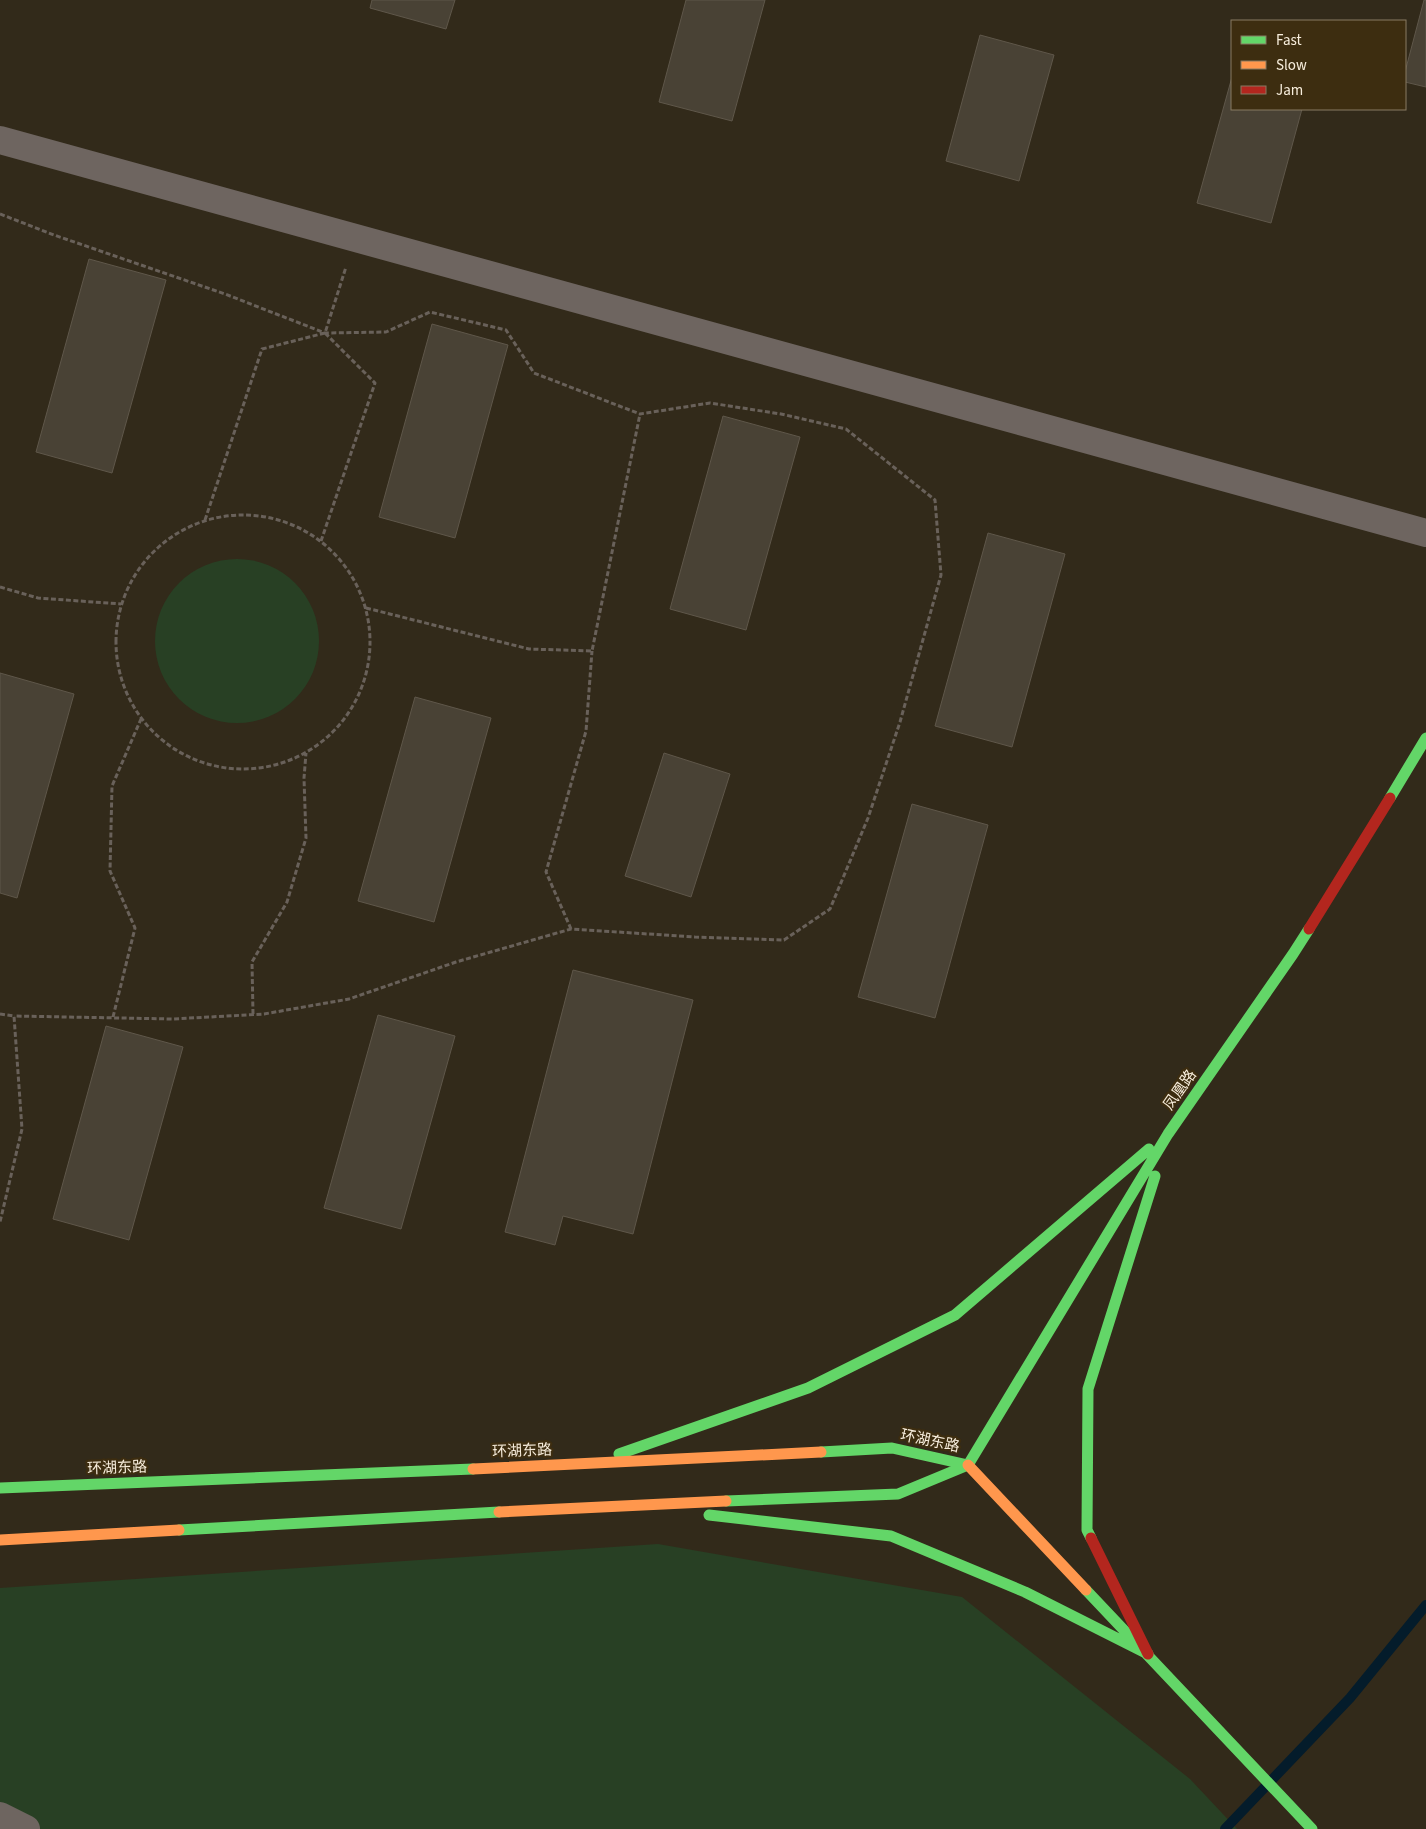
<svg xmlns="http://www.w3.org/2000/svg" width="1426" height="1829" font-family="'Source Sans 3','Noto Sans SC',sans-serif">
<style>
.green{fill:#284024}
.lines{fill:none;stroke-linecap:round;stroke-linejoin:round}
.stream{stroke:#041c2b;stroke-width:10}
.building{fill:#494235;stroke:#5f574a}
.path{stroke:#69615a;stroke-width:3;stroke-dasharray:5 2.5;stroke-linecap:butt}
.street{stroke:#6e6560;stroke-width:28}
.fast{stroke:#63d668;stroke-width:11}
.slow{stroke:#ff974d;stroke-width:11}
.jam{stroke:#b3261e;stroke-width:11}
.labels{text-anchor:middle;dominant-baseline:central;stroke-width:4.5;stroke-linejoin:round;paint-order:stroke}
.street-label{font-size:15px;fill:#f8eedd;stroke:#3d2d10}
</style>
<rect width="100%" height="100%" fill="#322a1a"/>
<path class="green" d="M155 641a82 82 0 1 1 164 0a82 82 0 1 1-164 0Z
M658,1544L962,1597L1190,1779L1237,1829H0V1588Z"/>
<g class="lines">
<path class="stream" d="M1225,1829L1350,1698L1426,1605"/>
</g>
<path class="building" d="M372,0H455L446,29L370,8Z
M686,0H765L732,121L659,102Z
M1424,0H1426V87L1405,82V72Z
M980,35L1054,55L1019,181L946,161Z
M1232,77V109H1302L1271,223L1197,203Z
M89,259L166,280L112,473L36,452Z
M432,324L508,345L455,538L379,517Z
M723,416L800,437L746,630L670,609Z
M988,533L1065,554L1012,747L935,726Z
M0,673L74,694L17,898L0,893Z
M415,697L491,718L434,922L358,901Z
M664,753L730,774L691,897L625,876Z
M912,804L988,825L935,1018L858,997Z
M573,970L693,1000L633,1234L563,1216L555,1245L505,1232Z
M378,1015L455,1036L401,1229L324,1208Z
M106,1026L183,1047L129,1240L53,1219Z"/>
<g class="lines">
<path class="path" d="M0,214L54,235L225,294L325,333L386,332L430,312L506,330L534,373L640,414L710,403L781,414L846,429L935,500L941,575L900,722L868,818L830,909L784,940L695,937L571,929L456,962L349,999L264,1014L173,1019L14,1016
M116 642a127 127 0 1 1 254 0a127 127 0 1 1-254 0Z
M205,520L262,349L325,333L346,267
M321,541L375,383L325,333
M0,587L38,598L121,604
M366,608L529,649L592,651L640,414
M571,929L546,872L586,731L592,651
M0,1014L14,1016L22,1129L0,1222
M253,1014L252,962L287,902L306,838L304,778L306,753
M113,1017L135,928L110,871L112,786L141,719"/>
<path class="street" d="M0,140L1426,533
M0,1816L26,1829"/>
<path class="fast" d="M1390,798L1426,738
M821,1452L892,1448L968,1465
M619,1454L808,1388L955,1315L1149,1149
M968,1465L1168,1134L1293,954L1309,929
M0,1488L473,1469
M726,1501L898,1494L968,1465
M709,1515L891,1536L1025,1592L1148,1654
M179,1530L499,1512
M1091,1538L1087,1530L1088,1389L1155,1176
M1086,1590L1312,1829"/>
<path class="slow" d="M968,1465L1086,1590
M473,1469L821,1452
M499,1512L726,1501
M0,1540L179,1530"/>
<path class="jam" d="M1309,929L1390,798
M1091,1538L1148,1654"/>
</g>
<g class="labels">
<g class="street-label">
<text transform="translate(1180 1090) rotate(-55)">凤凰路</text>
<text transform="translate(930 1441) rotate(12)">环湖东路</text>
<text transform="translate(522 1451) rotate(-2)">环湖东路</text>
<text transform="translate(117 1468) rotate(-2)">环湖东路</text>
</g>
</g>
<rect x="1231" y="20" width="175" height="90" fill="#3d2d10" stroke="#887a62"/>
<rect x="1241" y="36" width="25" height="8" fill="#63d668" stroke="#887a62"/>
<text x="1276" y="45" font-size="15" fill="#f8eedd">Fast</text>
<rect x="1241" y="61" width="25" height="8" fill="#ff974d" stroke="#887a62"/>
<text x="1276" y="70" font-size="15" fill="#f8eedd">Slow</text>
<rect x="1241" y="86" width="25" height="8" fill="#b3261e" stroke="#887a62"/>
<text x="1276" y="95" font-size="15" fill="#f8eedd">Jam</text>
</svg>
